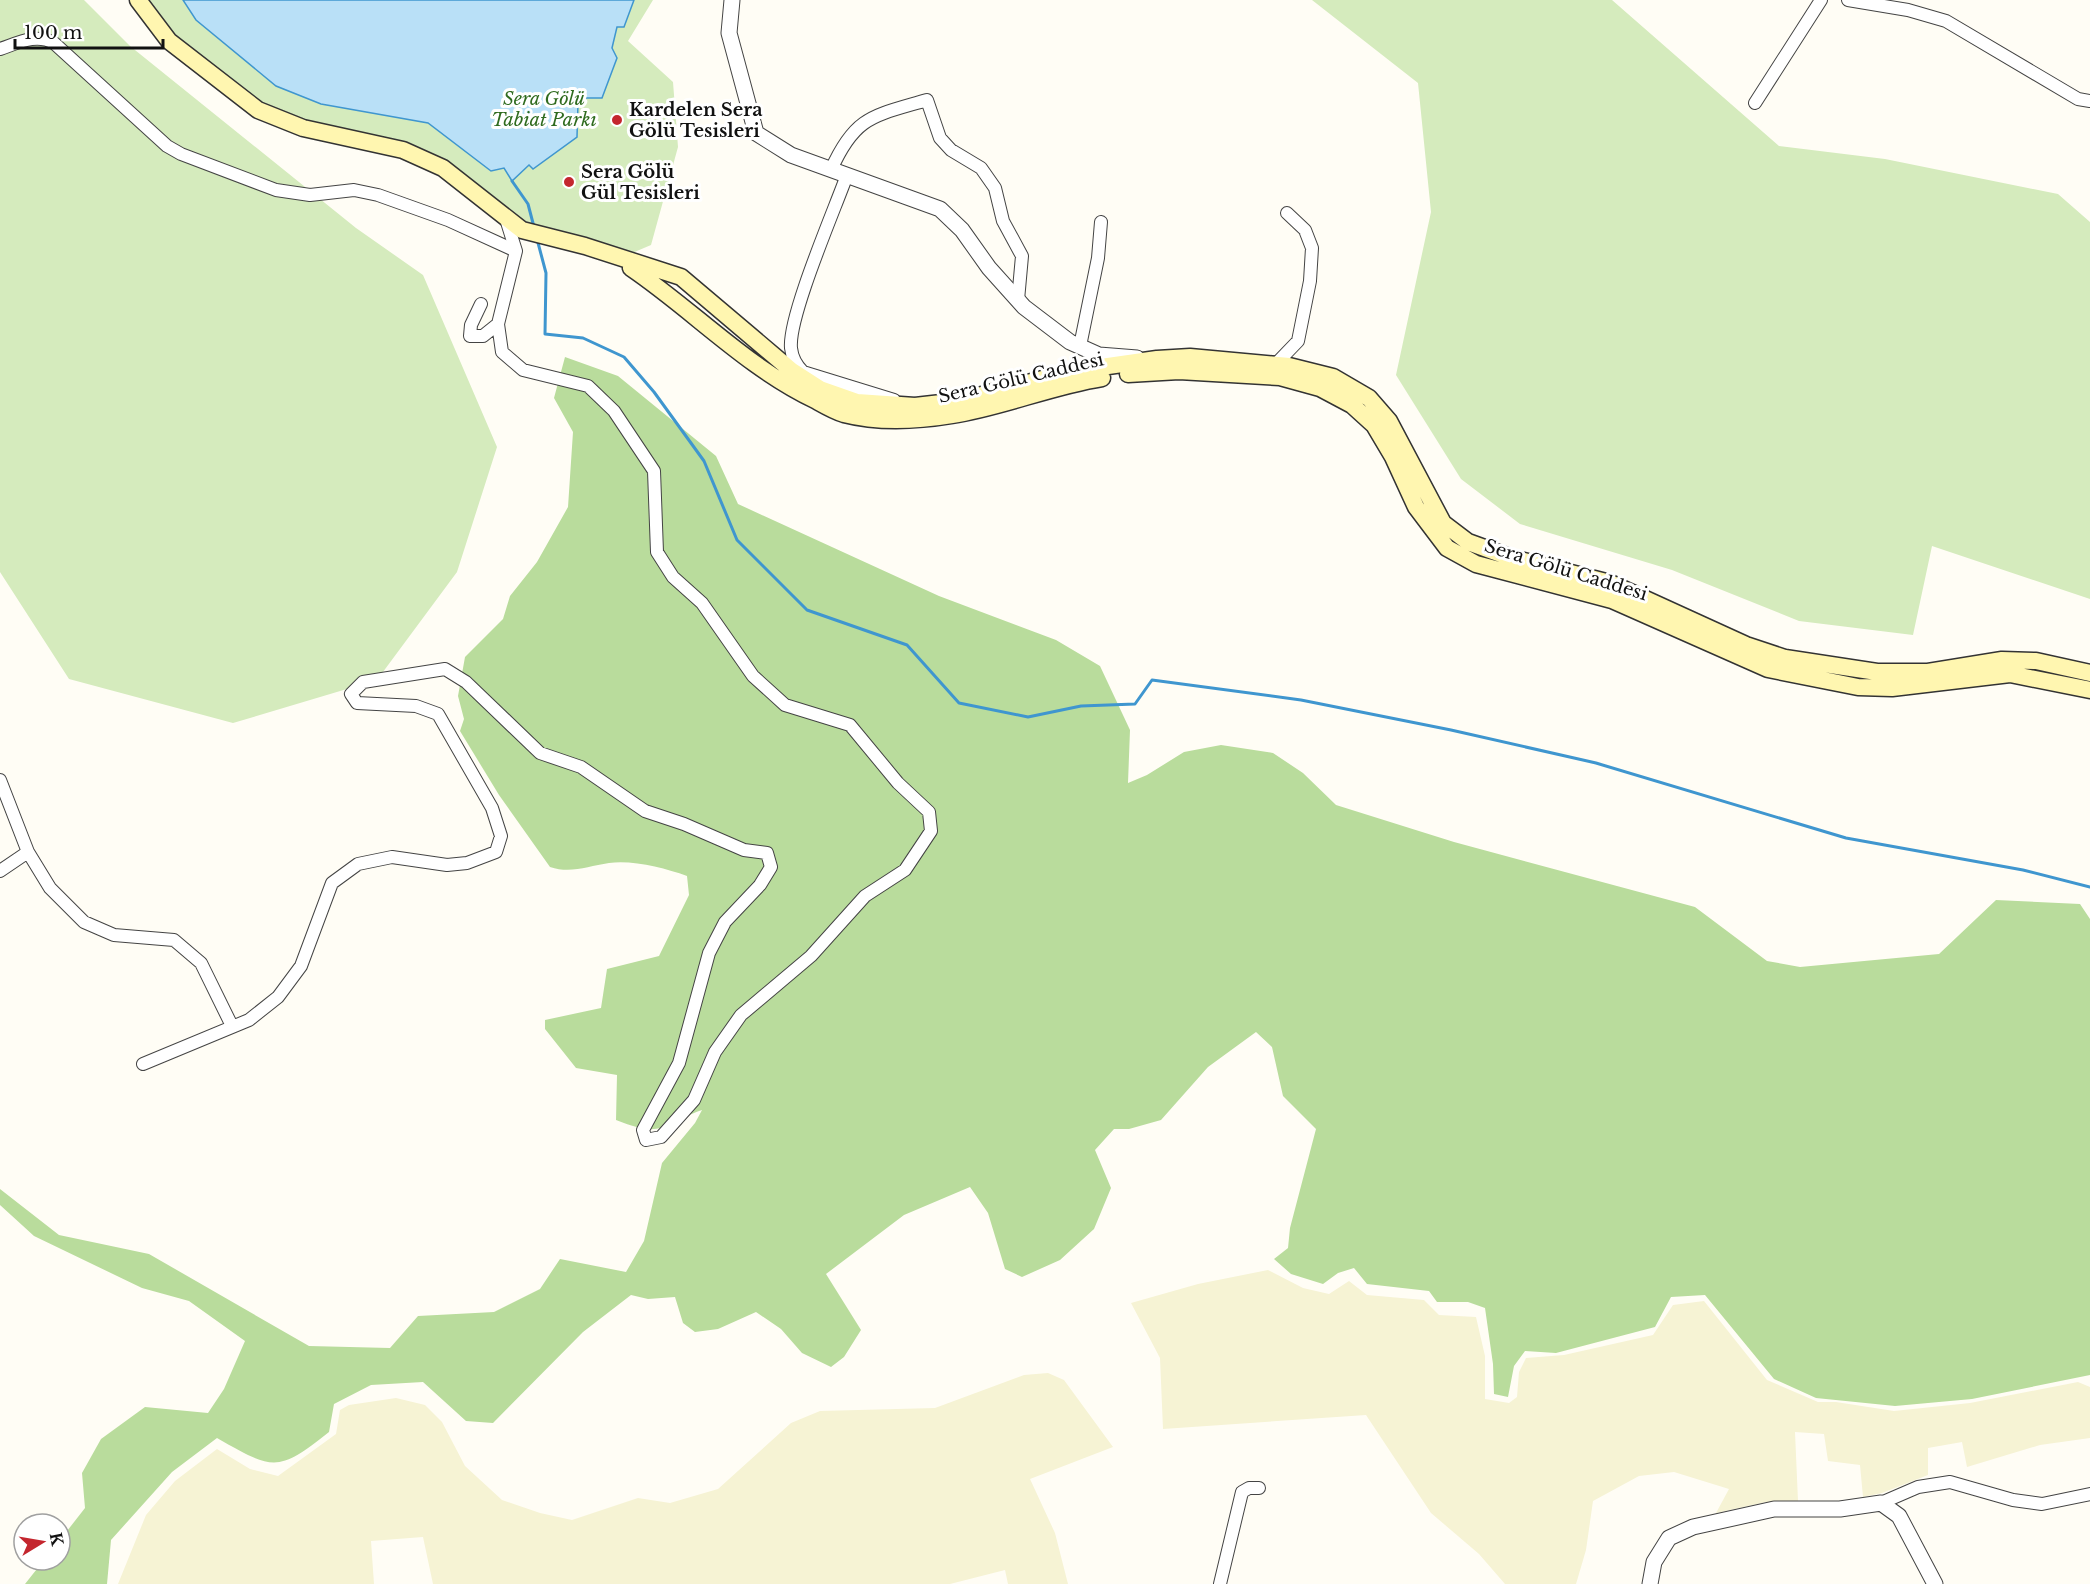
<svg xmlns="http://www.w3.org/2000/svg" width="2090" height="1584" font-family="'Libre Baskerville',serif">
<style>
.farmland{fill:#f6f3d4}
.green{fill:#d5ebbd}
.forest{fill:#b9dc9c}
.water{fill:#b9e0f7;stroke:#3f96cf;stroke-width:1.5}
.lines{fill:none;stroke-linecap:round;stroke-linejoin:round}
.stream{stroke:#3f96cf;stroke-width:3}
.minor-casing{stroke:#444;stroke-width:14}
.tertiary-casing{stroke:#444;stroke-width:17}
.secondary-casing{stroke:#333;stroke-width:19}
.minor{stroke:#fff;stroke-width:12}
.tertiary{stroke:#fff;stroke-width:15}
.secondary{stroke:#fff6b0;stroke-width:16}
.poi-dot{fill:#c4262e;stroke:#fff;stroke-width:2}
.labels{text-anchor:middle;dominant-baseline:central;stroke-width:6;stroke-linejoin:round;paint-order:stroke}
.park-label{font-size:18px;font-style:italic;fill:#2f6b1f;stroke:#fff}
.poi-label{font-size:18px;font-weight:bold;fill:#111;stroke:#fff;text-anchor:start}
.street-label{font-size:18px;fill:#111;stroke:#fff}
</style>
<rect width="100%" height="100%" fill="#fffdf5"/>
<path class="farmland" d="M1268,1270L1303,1288L1329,1294L1349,1281L1367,1295L1424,1300L1439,1315L1476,1317L1485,1356V1399L1509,1403L1517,1397L1519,1372L1526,1358L1564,1355L1653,1335L1673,1305L1704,1301L1767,1380L1818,1402H1836L1894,1411L1970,1403L2078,1382L2090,1387V1438L2040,1445L1967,1467L1962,1442L1928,1448V1475L1882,1493L1863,1497L1860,1465L1828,1461L1824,1434L1795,1432L1798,1501L1766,1502L1716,1513L1729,1489L1674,1472L1639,1476L1593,1501L1586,1550L1576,1584H1505L1479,1554L1431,1513L1366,1415L1163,1429L1160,1358L1131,1303L1198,1284Z
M1048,1373L1064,1380L1113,1447L1030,1479L1055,1533L1068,1584H1008L1005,1570L950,1584H433L423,1537L371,1541L374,1584H118L146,1515L175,1481L217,1449L250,1469L278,1476L336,1434L340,1410L349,1405L396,1398L425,1405L442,1422L465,1466L502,1500L540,1513L572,1520L638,1498L670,1503L718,1489L791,1423L820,1411L935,1408L1024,1375Z"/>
<path class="green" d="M0,0H84L130,46L356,228L423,275L497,447L457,572L377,680L233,723L69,679L0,572Z
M138,0H653L628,41L673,82L678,147L651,245L618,259L522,230L443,168L258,110L169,41Z
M1312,0H1612L1779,146L1885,159L2058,194L2090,222V599L1932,546L1913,635L1799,621L1672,570L1520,524L1461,479L1396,375L1431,212L1418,83Z"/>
<path class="forest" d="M565,357L618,376L716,456L738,504L939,596L1056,640L1100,666L1130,730L1128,783L1147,775L1184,752L1221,745L1273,753L1303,773L1336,805L1454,842L1695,907L1767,961L1800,967L1939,954L1996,900L2080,904L2090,919V1375L1972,1399L1895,1406L1816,1398L1774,1379L1705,1295L1671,1297L1655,1327L1556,1353L1525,1351L1514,1366L1508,1397L1494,1394L1493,1364L1485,1308L1468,1302H1437L1429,1291L1367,1284L1354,1268L1338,1273L1323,1284L1291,1274L1274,1259L1288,1248L1290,1228L1316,1129L1283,1096L1272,1047L1256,1032L1208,1067L1161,1120L1129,1129H1114L1095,1150L1111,1188L1094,1229L1060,1260L1022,1277L1005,1269L988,1213L970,1187L904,1215L826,1274L861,1330L844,1357L831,1367L802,1353L781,1329L756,1312L718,1329L695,1332L683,1323L675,1297L648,1299L631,1295L583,1332L493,1423L466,1421L423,1382L371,1385L334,1404L329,1432C278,1473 273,1470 217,1438L172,1472L111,1540L107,1584H25L44,1560H60V1540L85,1508L82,1473L101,1439L145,1407L208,1413L224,1389L245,1341L189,1301L142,1288L34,1236L0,1205V1189L59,1235L149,1254L309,1346L390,1348L418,1316L494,1312L540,1289L560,1259L626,1272L644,1241L662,1163L695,1123L702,1110C659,1125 664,1139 616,1120L617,1075L576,1068L545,1029V1020L601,1008L607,969L659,956L689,895L687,876C664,868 634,860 609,863C588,866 571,874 550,867L499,795L460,731L464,719L458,696L465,657L503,619L510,596L537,562L568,507L573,432L554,398Z"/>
<path class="water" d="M183,0H634L624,27H617L612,48L617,58L602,98H582L578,103L577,137L533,169L529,165L512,181L504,168L491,171L428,123L321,104L276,86L196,20Z"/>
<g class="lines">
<path class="stream" d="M512,181L528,204L534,227
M537,239L546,273L545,334L583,338L624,357L654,392L704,461L737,540L807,610L907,645L959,703L1028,717L1081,706L1135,704L1152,680L1301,700L1451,730L1596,763L1846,838L2023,870L2090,887"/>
<g class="minor-casing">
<path id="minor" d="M1848,0L1908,10L1946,21L2078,99L2090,101
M0,49C18,43 36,33 54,43L167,146L181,154L276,190L310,195L354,190L378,195L448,220L516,251
M1755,103L1821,0
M831,170C855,116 873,116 927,100L940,138L951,150L981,168L995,188L1003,221L1022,256L1018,300
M847,175C834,211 788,317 791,348C792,358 796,365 803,372L894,400
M481,304L471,325L470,336H483L498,324
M1080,346L1098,258L1101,222
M1272,368L1298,341L1310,281L1312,248L1305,230L1287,213
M0,780L28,852
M0,871L28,852L50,888L84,922L114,935L174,940L201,963L232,1026
M143,1064L249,1020L278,997L301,966L332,883L358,864L392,857L447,865L467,863L496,852L501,836L492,808L438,714L416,706L357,703L351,694L363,682L445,669L466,682L540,753L581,767L645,811L684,824L744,850L767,853L771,867L760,885L725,922L709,953L679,1063L643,1130L646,1140L661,1137L694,1100L715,1052L741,1015L811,956L865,896L905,870L931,831L929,812L898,783L850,725L785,705L753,676L702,603L673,577L657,552L654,471L614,411L588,386L523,370L502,352L498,324L516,251L506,219
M1881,1503L1918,1487L1950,1482L2013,1500L2042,1504L2090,1494
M1220,1584L1242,1492L1249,1488H1259"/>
</g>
<g class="tertiary-casing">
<path id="tertiary" d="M732,0L729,33L756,133L791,155L940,209L962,230L989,268L1024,307L1070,342L1099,355L1137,358
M1650,1584L1654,1562L1669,1538L1693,1527L1774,1509H1840L1881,1503L1899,1516L1935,1584"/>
</g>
<g class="secondary-casing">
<path id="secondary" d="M138,0L169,41L258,110L303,128L403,150L443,168L522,230L585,246L681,277L792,371L820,389L857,402L915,406L959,401L1073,371L1157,359L1190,357L1289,366L1333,377L1369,398L1389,421L1443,523L1468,542L1512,558L1610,583L1746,645L1785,658L1877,672H1928L2002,660L2036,661L2090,673
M631,268C693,310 746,367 815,400C824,405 834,411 844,414C879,423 916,421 952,415C1003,407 1051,386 1102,378
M1128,374L1179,371L1280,377L1320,388L1352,405L1374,425L1393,457L1416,507L1447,548L1476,564L1612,600L1768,669L1858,687L1892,688L2010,674L2090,690"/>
</g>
<use href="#minor" class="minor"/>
<use href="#tertiary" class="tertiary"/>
<use href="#secondary" class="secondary"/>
</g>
<g class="poi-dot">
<circle cx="617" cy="120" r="6"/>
<circle cx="569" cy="182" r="6"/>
</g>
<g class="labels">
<g class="park-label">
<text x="544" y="99">Sera Gölü<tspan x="544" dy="21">Tabiat Parkı</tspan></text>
</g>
<g class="poi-label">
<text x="629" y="110">Kardelen Sera<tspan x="629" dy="21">Gölü Tesisleri</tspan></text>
<text x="581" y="172">Sera Gölü<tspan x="581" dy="21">Gül Tesisleri</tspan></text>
</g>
<g class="street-label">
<text transform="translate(1021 378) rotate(-13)">Sera Gölü Caddesi</text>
<text transform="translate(1566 570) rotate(17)">Sera Gölü Caddesi</text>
</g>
</g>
<g transform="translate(42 1542) rotate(79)"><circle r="28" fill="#ffffff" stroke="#a0a0a0" stroke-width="1.5"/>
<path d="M0-4.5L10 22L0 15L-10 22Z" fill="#c4262e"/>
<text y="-9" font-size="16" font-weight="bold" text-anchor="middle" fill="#111111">K</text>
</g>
<path d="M15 39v9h148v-9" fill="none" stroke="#111111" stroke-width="3"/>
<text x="24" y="39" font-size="18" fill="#111111" stroke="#ffffff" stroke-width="4.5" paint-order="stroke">100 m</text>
</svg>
